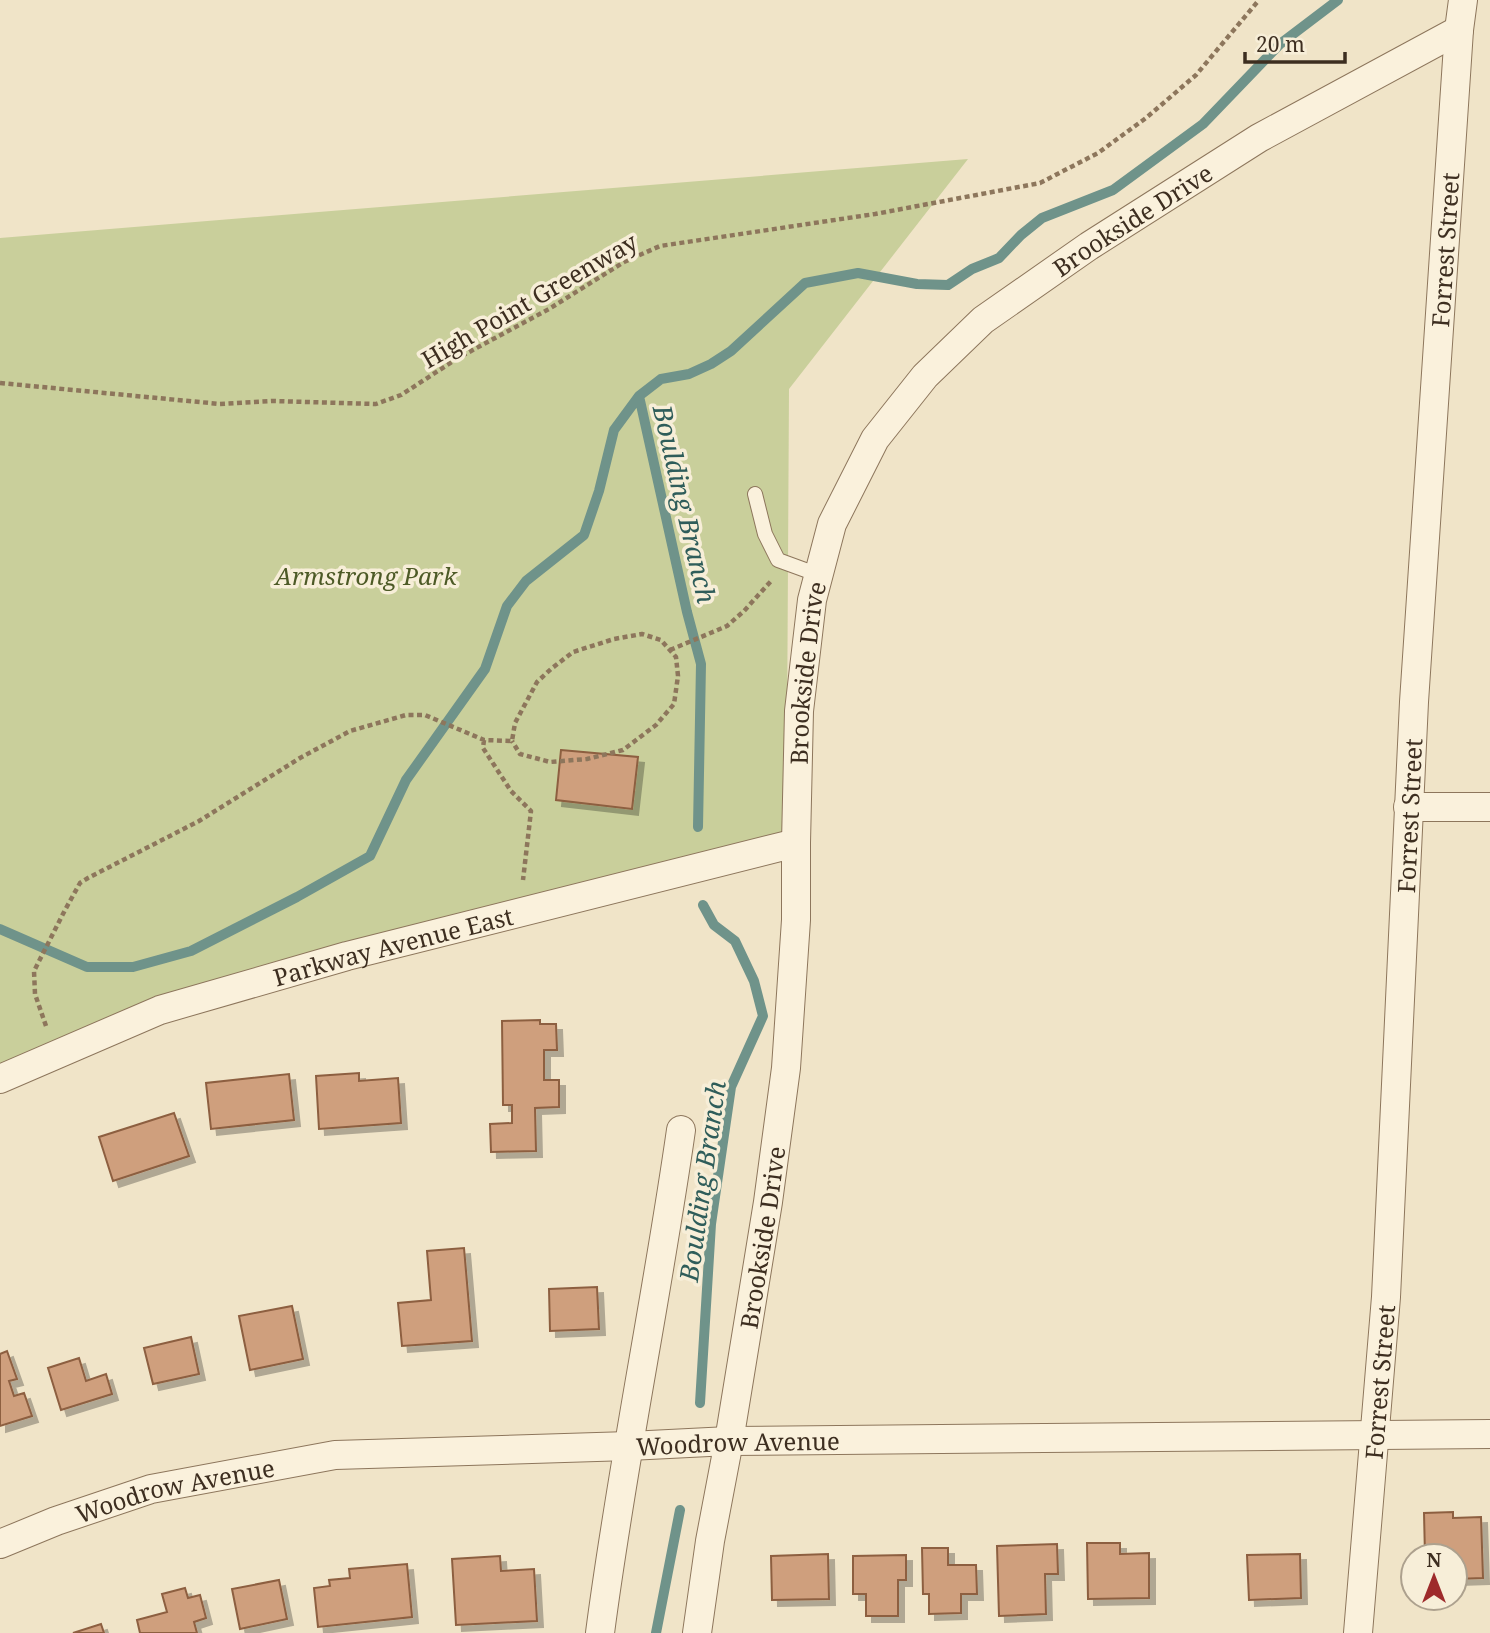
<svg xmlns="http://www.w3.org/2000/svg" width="1490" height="1633" font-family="'Noto Serif',serif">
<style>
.green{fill:#c9cf9b}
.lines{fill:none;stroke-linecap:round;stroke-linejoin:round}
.stream{stroke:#6f938a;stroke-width:10}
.building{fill:#cf9f7d;stroke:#8d5f41;stroke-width:2;filter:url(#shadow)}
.lane-casing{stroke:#8d765c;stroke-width:16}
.street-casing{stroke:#8d765c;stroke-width:30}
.path{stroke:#8d765c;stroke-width:4.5;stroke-dasharray:5 3.5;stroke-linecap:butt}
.lane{stroke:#faf1dc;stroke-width:14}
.street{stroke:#faf1dc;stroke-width:28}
.labels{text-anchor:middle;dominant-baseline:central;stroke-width:7;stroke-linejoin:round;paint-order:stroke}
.street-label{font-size:24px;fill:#3d2e20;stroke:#f7eed8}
.park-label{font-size:24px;font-style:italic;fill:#4d5a26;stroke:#f7eed8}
.water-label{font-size:26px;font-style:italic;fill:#2f5d5a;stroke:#f7eed8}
</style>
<defs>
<filter id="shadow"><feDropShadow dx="6" dy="6" stdDeviation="0" flood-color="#0004"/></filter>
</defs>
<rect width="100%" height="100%" fill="#f0e4c8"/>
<path class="green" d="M968,159L789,389L787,737L796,843L347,956L0,1079V238Z"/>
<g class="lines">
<path class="stream" d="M639,396L687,612L701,664L698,827
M0,929L87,967H133L191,951L297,897L370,856L406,780L485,669L507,606L526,581L584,535L599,491L614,430L639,396L661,379L689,374L711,364L731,351L805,283L858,273L917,284L948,285L972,269L999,258L1021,235L1042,218L1113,190L1203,124L1280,44L1338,0
M700,1403L711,1224L731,1087L763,1016L754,981L735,941L714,925L703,905
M656,1633L680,1510"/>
</g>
<path class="building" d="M561,750L638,757L632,809L556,800Z
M540,1020V1024H556L557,1050H544V1080H559V1107L535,1108L536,1151L491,1152L490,1124L512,1123V1105H503L502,1021Z
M359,1073V1081L398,1078L401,1123L319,1129L316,1076Z
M289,1074L294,1120L211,1129L206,1083Z
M174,1113L189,1156L113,1181L99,1137Z
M464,1248L472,1341L402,1346L398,1303L431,1300L427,1251Z
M597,1287L599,1329L550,1331L549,1289Z
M292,1306L303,1359L250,1370L239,1316Z
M191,1337L199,1374L153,1384L144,1348Z
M7,1351L17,1379L9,1381L14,1396L24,1393L32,1416L0,1426V1354Z
M79,1358L86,1381L106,1374L112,1394L61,1410L48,1368Z
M1453,1512V1518L1481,1517L1483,1578L1455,1579V1556H1425L1424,1513Z
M1087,1543H1120V1554L1149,1553V1598L1088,1599Z
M1057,1544L1058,1574H1045L1046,1614L999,1616L997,1546Z
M922,1548H948V1565H976L977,1594H961V1613L929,1614V1594H923Z
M828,1554L829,1599L772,1600L771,1556Z
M1300,1554L1301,1598L1249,1600L1247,1555Z
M906,1555V1580H898V1616H866V1594H853V1556Z
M500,1556L501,1571L534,1569L537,1621L456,1625L452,1559Z
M407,1564L412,1617L318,1627L314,1588L330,1586L329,1580L350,1578L349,1569Z
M279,1580L287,1619L240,1629L232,1589Z
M185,1588L188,1598L200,1595L206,1618L194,1622L197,1633H140L137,1620L167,1612L162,1594Z
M101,1624L104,1633H73Z"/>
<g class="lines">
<g class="lane-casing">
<path id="lane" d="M755,494L765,534L778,560L819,575"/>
</g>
<g class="street-casing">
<g id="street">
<path d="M1408,807H1490"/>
<path id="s1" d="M0,1079L160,1010L347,956L796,843"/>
<path id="s2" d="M0,1544L56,1521L151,1489L335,1455L629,1446L729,1441L1490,1434"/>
<path d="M600,1633C622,1464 657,1298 681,1130"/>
<path id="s3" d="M697,1633L710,1541L729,1441L768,1202L786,1068L796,920V843L799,711L812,600L832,524L875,439L925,376L983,320L1089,246L1259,138L1459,30"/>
<path id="s4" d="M1358,1633L1386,1297L1414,702L1459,30L1463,0"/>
</g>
</g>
<path class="path" d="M0,383L220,404L273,401L376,404L401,395L458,358L549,309L624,262L660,246L875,214L1040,183L1098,153L1146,118L1196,75L1259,0
M670,650L727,626L744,611L771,581
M484,740L483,748L511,791L531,811L523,880
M46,1026L35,994L34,971L65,910L80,883L88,878L199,821L300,758L350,731L406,715H425L484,740L512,741L515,723L537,682L551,669L573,652L614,639L642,634L661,640L676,657L678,676L674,704L656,725L623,750L587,759L550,762L520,754L512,741"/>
<use href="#lane" class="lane"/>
<use href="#street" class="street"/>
</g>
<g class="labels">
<g class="street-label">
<text stroke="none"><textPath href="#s3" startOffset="1556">Brookside Drive</textPath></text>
<text stroke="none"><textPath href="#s4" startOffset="1386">Forrest Street</textPath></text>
<text transform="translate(529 300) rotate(-30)">High Point Greenway</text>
<text stroke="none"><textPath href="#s3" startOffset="968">Brookside Drive</textPath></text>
<text stroke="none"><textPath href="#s4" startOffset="819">Forrest Street</textPath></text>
<text stroke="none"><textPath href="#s1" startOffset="416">Parkway Avenue East</textPath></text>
<text stroke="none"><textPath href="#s3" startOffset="401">Brookside Drive</textPath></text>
<text stroke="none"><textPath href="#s4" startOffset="252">Forrest Street</textPath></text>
<text stroke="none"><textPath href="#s2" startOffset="751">Woodrow Avenue</textPath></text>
<text stroke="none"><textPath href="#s2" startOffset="184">Woodrow Avenue</textPath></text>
</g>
<g class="park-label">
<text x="366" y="575">Armstrong Park</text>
</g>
<g class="water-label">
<text transform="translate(685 504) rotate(77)">Boulding Branch</text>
<text transform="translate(702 1181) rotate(-82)">Boulding Branch</text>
</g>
</g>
<g transform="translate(1434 1577)"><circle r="33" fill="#f7eed8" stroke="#ada18e" stroke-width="2"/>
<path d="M0-5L12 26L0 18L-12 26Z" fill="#9e2a2b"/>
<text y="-10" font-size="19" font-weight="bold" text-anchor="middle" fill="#3d2e20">N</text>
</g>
<path d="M1245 52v10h100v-10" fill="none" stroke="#3d2e20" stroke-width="3.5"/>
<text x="1256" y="52" font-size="21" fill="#3d2e20" stroke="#f7eed8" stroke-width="5" paint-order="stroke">20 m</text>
</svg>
